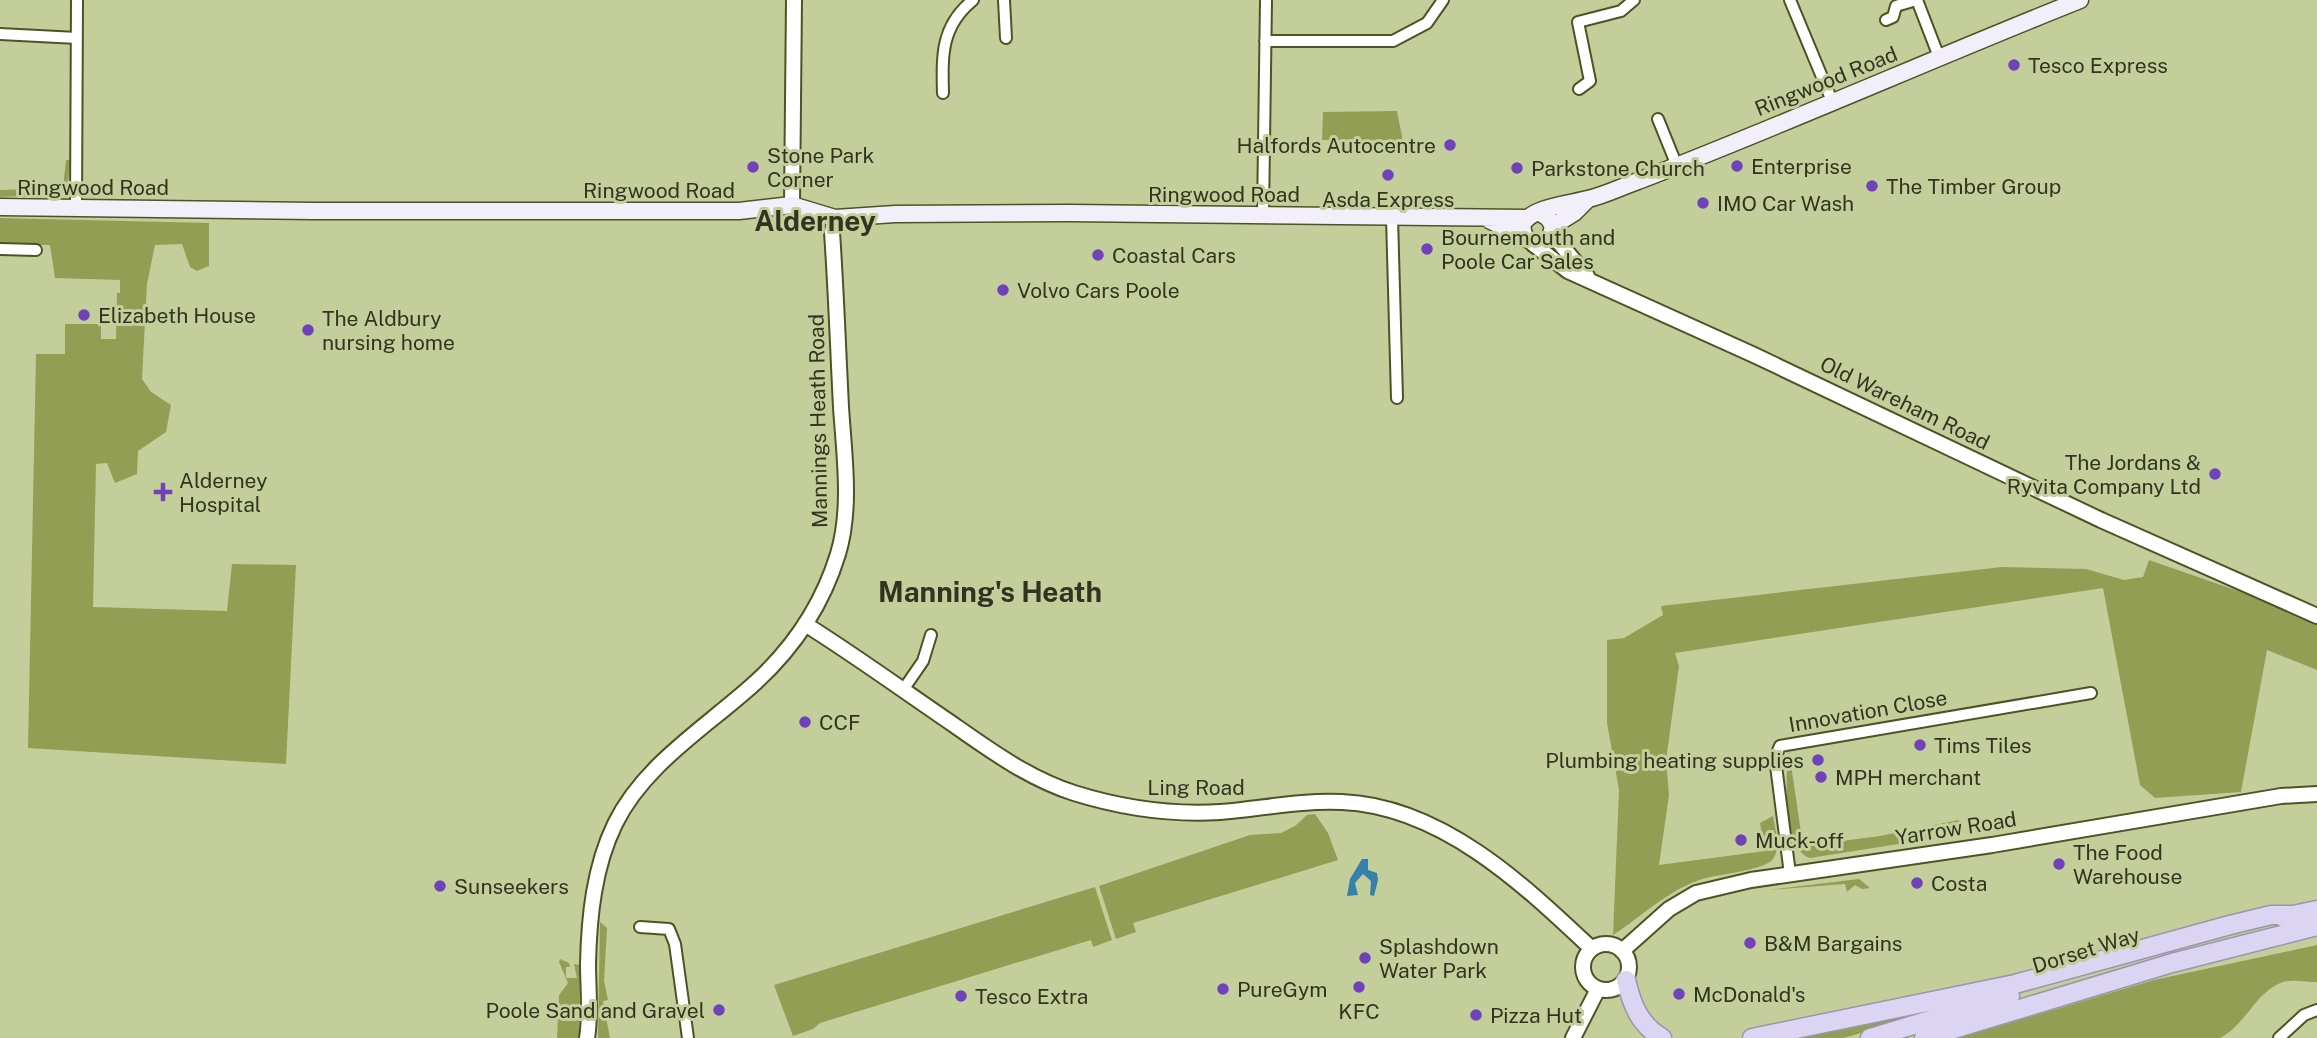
<svg xmlns="http://www.w3.org/2000/svg" width="2317" height="1038" font-family="'Public Sans',sans-serif">
<style>
.green{fill:#929e53}
.water{fill:#3680aa}
.lines{fill:none;stroke-linecap:round;stroke-linejoin:round}
.minor-casing{stroke:#4c5324;stroke-width:14}
.tertiary-casing{stroke:#4c5324;stroke-width:18}
.secondary-casing{stroke:#4c5324;stroke-width:19}
.trunk-casing{stroke:#9a96a7;stroke-width:21}
.minor{stroke:#fff;stroke-width:10}
.tertiary{stroke:#fff;stroke-width:14}
.secondary{stroke:#f2effa;stroke-width:16}
.trunk{stroke:#dcd4f3;stroke-width:18}
.poi-dot{fill:#6f42ba;stroke:#c4ce9b;stroke-width:2.5}
.labels{text-anchor:middle;dominant-baseline:central;stroke-width:6;stroke-linejoin:round;paint-order:stroke}
.poi-label{font-size:21px;fill:#303420;stroke:#c4ce9b;text-anchor:start}
.street-label{font-size:21px;fill:#303420;stroke:#c4ce9b}
.district-label{font-size:28px;font-weight:bold;fill:#303420;stroke:#c4ce9b}
</style>
<rect width="100%" height="100%" fill="#c4ce9b"/>
<path class="green" d="M1397,111L1404,147L1391,148L1390,140H1322L1323,112Z
M66,160H70L67,194L0,197V190L63,188Z
M0,218L209,223V266L197,271L190,267L182,244L155,245L147,284L142,379L151,392L171,405L166,432L138,451L137,474L115,483L107,463L96,464L93,607L227,611L232,564L296,565L286,764L28,748L36,354H65V324H101V339H116L117,293H120V280L55,278L50,245H0Z
M2149,560L2241,592L2317,624V670L2267,650L2241,792L2155,798L2140,785L2103,588L1675,653L1679,666L1666,760L1669,795L1659,865L1765,851L1760,823L1773,816C1775,828 1781,848 1773,859C1765,870 1721,874 1706,878C1670,888 1644,915 1613,935L1619,790L1607,723V640L1624,638L1663,615L1661,606L2002,567L2086,569L2124,580L2143,577Z
M1852,737L1855,739L1789,751L1803,846L1880,836L1959,820L1961,830L1954,832L1955,835L1810,858C1783,851 1785,774 1789,751Z
M1315,814L1328,833L1338,860L1133,923L1136,932L1116,939L1099,886L1250,835L1281,833L1295,826L1307,815Z
M1859,879L1870,888L1862,889L1855,885L1847,892L1845,884L1768,890Z
M1095,887L1112,940L1093,947L1091,940L820,1023L813,1029L793,1036L774,985Z
M600,922L607,928L604,981L608,1000L603,1001L610,1038H598Z
M2317,945V982C2307,982 2292,979 2283,982C2256,991 2245,1026 2220,1038H1959L2154,980Z
M560,959L569,963L570,967H566V978H577L574,964L580,965L579,1038H557L559,995L568,983L559,962Z
M1926,1010L1927,1013L1844,1038H1784Z"/>
<path class="water" d="M1362,859H1368V870L1377,873L1378,880L1374,896L1370,895L1371,881L1363,874L1355,883L1358,895L1347,896L1350,879Z"/>
<g class="lines">
<g class="minor-casing">
<path id="minor" d="M1004,0L1006,38
M1790,0L1832,101
M1917,0L1939,57
M1886,20L1893,17L1896,6L1916,0
M0,34L77,38
M1265,41H1393L1427,23L1443,0
M1579,89L1590,81L1578,22L1621,11L1634,0
M943,93C942,55 941,26 973,0
M1658,119L1677,166
M76,207L77,0
M1263,215L1266,0
M1392,217L1397,398
M0,249L36,250
M903,690L923,661L931,635
M1790,874L1775,758L1780,746L2091,693
M640,927L669,929L675,944L688,1038
M2279,1038L2304,1015L2317,1010"/>
</g>
<g class="tertiary-casing">
<path id="tertiary" d="M792,205L794,0
M1552,234L1587,276
M1533,244L1568,271L1754,355L2101,520L2317,616
M805,624C856,656 904,691 954,725C991,751 1030,779 1074,793C1122,808 1170,815 1220,812C1260,809 1301,800 1342,802C1441,806 1523,884 1592,949
M1583 967a23 23 0 1 1 46 0a23 23 0 1 1-46 0Z
M1622,951L1669,909L1696,893L1751,880L1992,845L2281,796L2317,794
M587,1038C591,1014 588,988 588,964C589,917 594,867 615,824C644,764 708,726 756,682C794,647 823,603 838,554C852,508 844,454 841,407C838,348 836,290 832,232L835,218
M1573,1038L1598,989"/>
</g>
<g class="secondary-casing">
<path id="secondary" d="M0,207L313,211H739L792,205L835,218L895,214L1069,213L1526,218
M1489,220L1538,244L1550,238L1553,226L1548,218L1540,213
M1553,226L1574,213L1588,199
M1525,239L1522,226C1529,207 1570,204 1588,199C1605,195 1621,187 1638,181C1786,124 1932,59 2080,0"/>
</g>
<g class="trunk-casing">
<path id="trunk" d="M2283,917L2317,910
M1626,980C1632,1005 1639,1024 1662,1038
M1752,1038L2015,984L2230,925L2271,915H2294
M1870,1038L2010,996
M1924,1038L2172,963L2317,926"/>
</g>
<use href="#minor" class="minor"/>
<use href="#tertiary" class="tertiary"/>
<use href="#secondary" class="secondary"/>
<use href="#trunk" class="trunk"/>
</g>
<g class="poi-dot">
<circle cx="2014" cy="65" r="7"/>
<circle cx="1450" cy="145" r="7"/>
<circle cx="1737" cy="166" r="7"/>
<circle cx="753" cy="167" r="7"/>
<circle cx="1517" cy="168" r="7"/>
<circle cx="1388" cy="175" r="7"/>
<circle cx="1872" cy="186" r="7"/>
<circle cx="1703" cy="203" r="7"/>
<circle cx="1427" cy="249" r="7"/>
<circle cx="1098" cy="255" r="7"/>
<circle cx="1003" cy="290" r="7"/>
<circle cx="84" cy="315" r="7"/>
<circle cx="308" cy="330" r="7"/>
<circle cx="2215" cy="474" r="7"/>
<path d="M159.5 481.5h7v7h7v7h-7v7h-7v-7h-7v-7h7z"/>
<circle cx="805" cy="722" r="7"/>
<circle cx="1920" cy="745" r="7"/>
<circle cx="1818" cy="760" r="7"/>
<circle cx="1821" cy="777" r="7"/>
<circle cx="1741" cy="840" r="7"/>
<circle cx="2059" cy="864" r="7"/>
<circle cx="1917" cy="883" r="7"/>
<circle cx="440" cy="886" r="7"/>
<circle cx="1750" cy="943" r="7"/>
<circle cx="1365" cy="958" r="7"/>
<circle cx="1359" cy="987" r="7"/>
<circle cx="1223" cy="989" r="7"/>
<circle cx="1679" cy="994" r="7"/>
<circle cx="961" cy="996" r="7"/>
<circle cx="719" cy="1010" r="7"/>
<circle cx="1476" cy="1015" r="7"/>
</g>
<g class="labels">
<g class="poi-label">
<text x="2028" y="65">Tesco Express</text>
<text x="1436" y="145" text-anchor="end">Halfords Autocentre</text>
<text x="767" y="155">Stone Park<tspan x="767" dy="24">Corner</tspan></text>
<text x="1751" y="166">Enterprise</text>
<text x="1531" y="168">Parkstone Church</text>
<text x="1886" y="186">The Timber Group</text>
<text x="1388" y="199" text-anchor="middle">Asda Express</text>
<text x="1717" y="203">IMO Car Wash</text>
<text x="1441" y="237">Bournemouth and<tspan x="1441" dy="24">Poole Car Sales</tspan></text>
<text x="1112" y="255">Coastal Cars</text>
<text x="1017" y="290">Volvo Cars Poole</text>
<text x="98" y="315">Elizabeth House</text>
<text x="322" y="318">The Aldbury<tspan x="322" dy="24">nursing home</tspan></text>
<text x="2201" y="462" text-anchor="end">The Jordans &amp;<tspan x="2201" dy="24">Ryvita Company Ltd</tspan></text>
<text x="179" y="480">Alderney<tspan x="179" dy="24">Hospital</tspan></text>
<text x="819" y="722">CCF</text>
<text x="1934" y="745">Tims Tiles</text>
<text x="1804" y="760" text-anchor="end">Plumbing heating supplies</text>
<text x="1835" y="777">MPH merchant</text>
<text x="1755" y="840">Muck-off</text>
<text x="2073" y="852">The Food<tspan x="2073" dy="24">Warehouse</tspan></text>
<text x="1931" y="883">Costa</text>
<text x="454" y="886">Sunseekers</text>
<text x="1764" y="943">B&amp;M Bargains</text>
<text x="1379" y="946">Splashdown<tspan x="1379" dy="24">Water Park</tspan></text>
<text x="1237" y="989">PureGym</text>
<text x="1693" y="994">McDonald's</text>
<text x="975" y="996">Tesco Extra</text>
<text x="705" y="1010" text-anchor="end">Poole Sand and Gravel</text>
<text x="1359" y="1011" text-anchor="middle">KFC</text>
<text x="1490" y="1015">Pizza Hut</text>
</g>
<g class="street-label">
<text transform="translate(1826 81) rotate(-22)">Ringwood Road</text>
<text x="93" y="187">Ringwood Road</text>
<text x="659" y="190">Ringwood Road</text>
<text x="1224" y="194">Ringwood Road</text>
<text transform="translate(1905 403) rotate(26)">Old Wareham Road</text>
<text transform="translate(818 421) rotate(-91)">Mannings Heath Road</text>
<text transform="translate(1868 711) rotate(-10)">Innovation Close</text>
<text x="1196" y="787">Ling Road</text>
<text transform="translate(1956 828) rotate(-9)">Yarrow Road</text>
<text transform="translate(2086 950) rotate(-17)">Dorset Way</text>
</g>
<g class="district-label">
<text x="815" y="220">Alderney</text>
<text x="990" y="591">Manning's Heath</text>
</g>
</g>
</svg>
